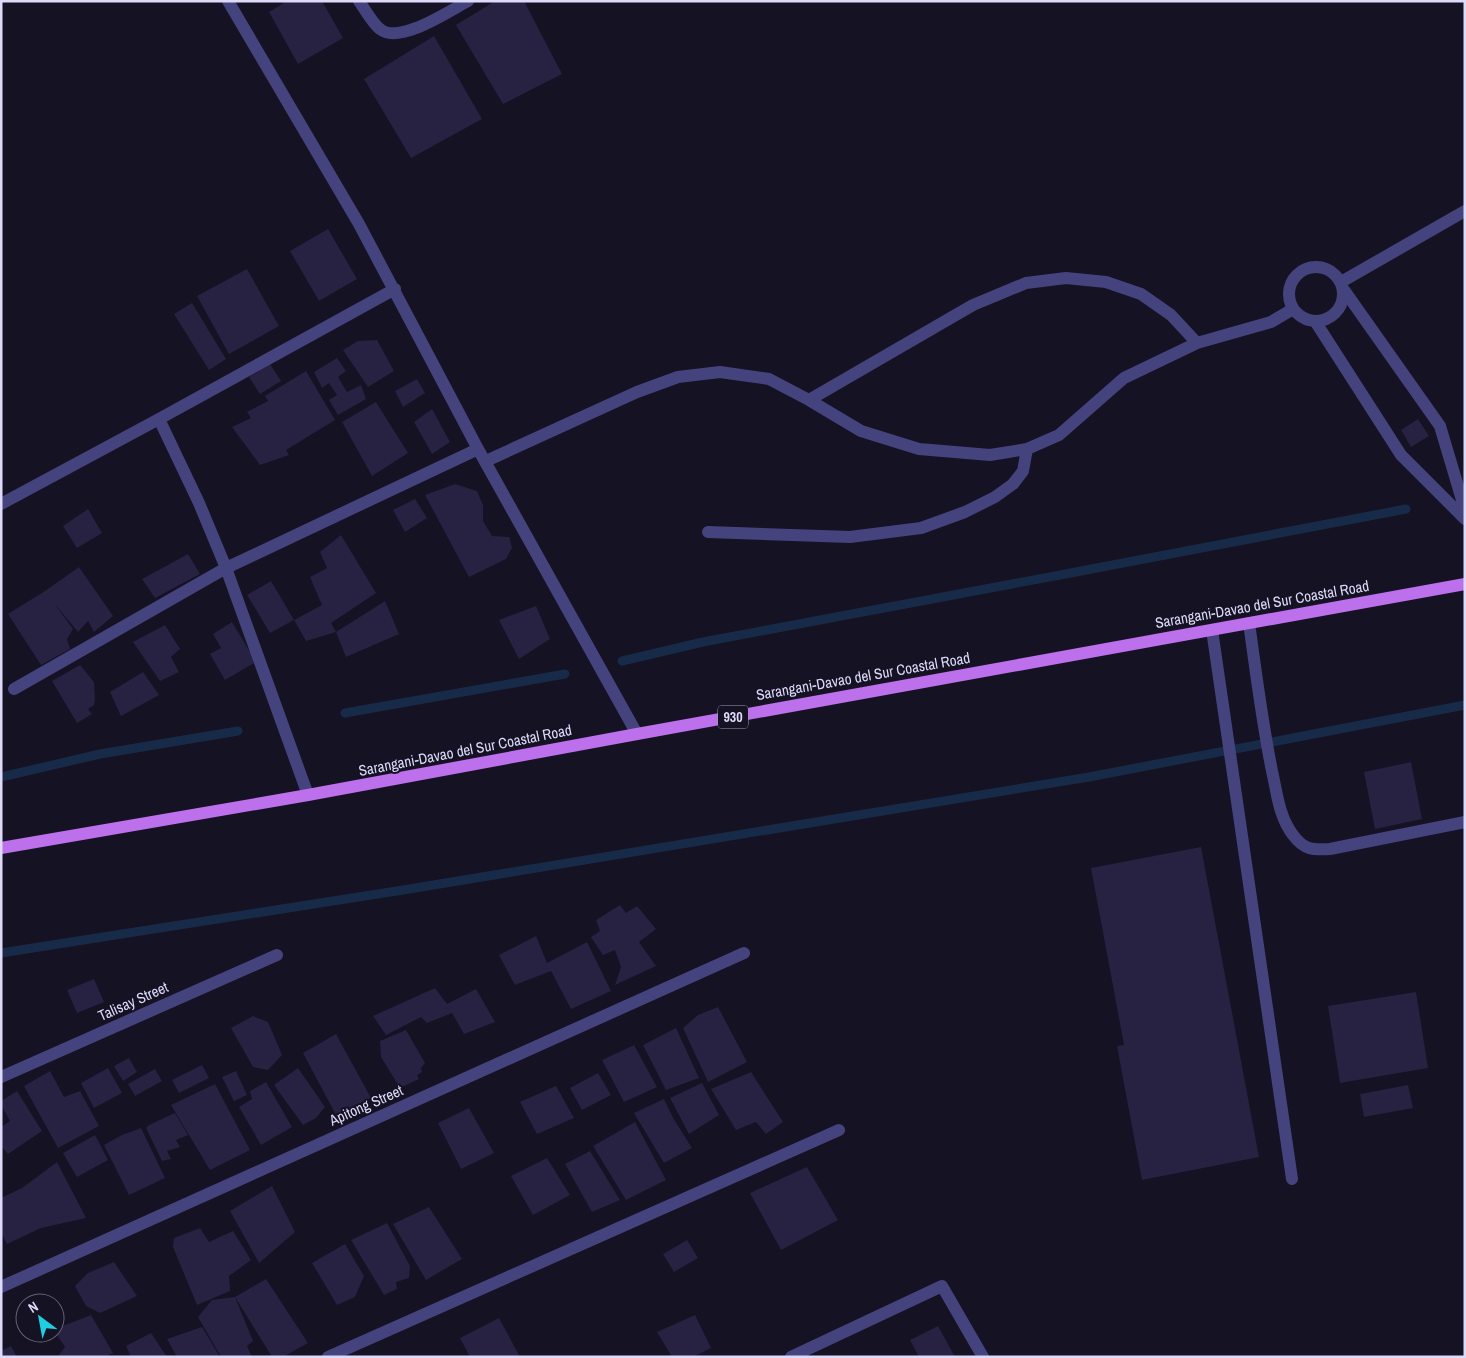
<svg xmlns="http://www.w3.org/2000/svg" width="1466" height="1358" font-family="'Archivo Narrow',sans-serif">
<style>
.lines{fill:none;stroke-linecap:round;stroke-linejoin:round}
.stream{stroke:#172b48;stroke-width:9}
.building{fill:#272142}
.minor{stroke:#45437d;stroke-width:12}
.major{stroke:#bc70ec;stroke-width:12}
.labels{text-anchor:middle;dominant-baseline:central;stroke-width:4;stroke-linejoin:round;paint-order:stroke}
.shield{fill:#151224;stroke:#a19eba;stroke-width:1}
.shield-label{font-size:14px;font-weight:bold;fill:#dddafa}
.street-label{font-size:15px;fill:#dddafa;stroke:#151224}
</style>
<rect width="100%" height="100%" fill="#151224"/>
<g class="lines">
<path class="stream" d="M622,661L703,642L1081,571L1406,509
M345,713L565,674
M1,777L100,754L238,731
M1,953L403,890L1089,777L1465,705"/>
</g>
<path class="building" d="M287,1H322L343,38L298,64L269,12Z
M495,1H524L562,74L503,104L456,25Z
M434,36L482,119L411,158L364,79Z
M328,229L357,279L319,301L290,251Z
M247,269L279,326L229,354L197,296Z
M192,303L226,359L209,370L174,314Z
M377,340L394,371L368,387L343,350L358,341Z
M337,358L346,371L338,377L347,392L361,385L366,399L338,415L329,400L337,395L329,383L322,388L314,372Z
M270,364L281,381L260,394L249,377Z
M306,371L335,420L286,450L289,455L260,465L232,427L251,418L247,412L268,401L265,396Z
M417,379L425,393L403,407L395,391Z
M376,402L408,453L372,476L342,422Z
M432,409L450,442L432,454L414,422Z
M1418,419L1429,436L1411,447L1401,430Z
M455,484L477,491L483,505V521L492,536L509,537L512,548L506,559L469,577L425,495Z
M415,499L427,518L405,532L393,510Z
M88,509L102,533L77,548L63,526Z
M341,535L376,593L331,623L336,632L385,601L399,634L346,657L336,632L306,641L294,620L322,605L310,577L327,568L320,552Z
M188,554L200,574L155,598L142,579Z
M79,567L113,616L94,632L88,621L78,632L54,603L73,629L67,639L70,649L41,665L8,614L45,591Z
M271,581L294,620L270,633L247,595Z
M536,606L550,639L519,659L499,620Z
M232,622L256,662L225,680L210,654L221,648L213,634Z
M165,625L180,649L171,657L179,672L160,681L133,642Z
M80,665L94,682L95,699L94,705L88,709L92,714L77,723L52,681Z
M143,672L159,695L121,716L110,692Z
M1411,762L1422,819L1375,829L1364,772Z
M1201,847L1259,1157L1142,1180L1117,1046L1124,1045L1091,868Z
M620,905L626,913L637,906L656,929L639,942L656,966L615,985L621,967L615,950L603,955L591,937L600,931L596,920Z
M536,936L547,963L587,942L611,991L571,1009L551,971L515,985L499,955Z
M94,979L104,1002L77,1013L67,990Z
M435,988L447,1004L476,989L495,1022L464,1034L452,1013L427,1023L421,1017L386,1035L373,1016Z
M1416,992L1428,1068L1340,1083L1328,1006Z
M718,1007L747,1062L708,1082L683,1028L698,1015Z
M253,1016L268,1022L282,1055L268,1070L253,1067L231,1028Z
M676,1028L699,1078L666,1090L643,1045Z
M406,1030L425,1063L421,1068L422,1072L417,1075L419,1079L400,1088L381,1057L380,1041Z
M336,1034L371,1098L336,1115L303,1053Z
M634,1045L657,1087L624,1102L602,1060Z
M129,1058L137,1072L123,1081L114,1066Z
M202,1065L209,1078L179,1093L172,1080Z
M108,1068L122,1093L94,1108L81,1083Z
M298,1068L325,1107L316,1118L303,1125L274,1085Z
M155,1069L162,1081L135,1096L128,1084Z
M50,1071L64,1097L80,1091L99,1126L58,1148L24,1086Z
M236,1071L247,1095L234,1101L222,1077Z
M751,1072L783,1122L766,1134L756,1122L736,1130L711,1089Z
M598,1073L611,1095L582,1110L570,1088Z
M266,1082L292,1127L261,1145L239,1107L252,1099L250,1091Z
M702,1083L719,1115L689,1134L670,1098Z
M215,1084L250,1150L210,1170L171,1105Z
M1408,1085L1413,1108L1364,1117L1360,1094Z
M556,1086L574,1118L537,1134L520,1102Z
M17,1091L42,1131L8,1154L1,1146V1127L10,1121L1,1105V1101Z
M664,1099L673,1118L692,1148L664,1163L634,1113Z
M469,1108L494,1153L461,1169L438,1123Z
M175,1113L188,1135L176,1140L180,1147L167,1151L171,1159L162,1161L146,1128L149,1125Z
M635,1122L666,1180L626,1200L593,1146Z
M141,1128L165,1178L129,1195L104,1145L122,1135Z
M95,1135L108,1160L77,1177L63,1153Z
M590,1151L620,1200L592,1212L565,1164Z
M547,1158L570,1195L533,1215L511,1176Z
M57,1162L86,1218L41,1228L7,1244L1,1233V1198L22,1188Z
M807,1167L838,1220L781,1250L750,1193Z
M272,1186L295,1232L259,1263L230,1211Z
M429,1207L462,1259L426,1280L393,1224Z
M387,1223L410,1266L409,1278L396,1282L397,1289L384,1295L351,1240Z
M200,1228L209,1242L233,1231L251,1260L229,1276L230,1291L197,1305L173,1247L174,1238Z
M687,1240L698,1258L674,1272L663,1254Z
M345,1244L364,1276L355,1297L337,1305L312,1263Z
M114,1262L137,1296L100,1313L86,1306L75,1286L88,1273Z
M266,1279L308,1343L283,1357H272L235,1297Z
M235,1297L253,1341L247,1346L252,1357H221L198,1317L212,1300Z
M91,1315L113,1353L104,1357H59L58,1356L65,1347L55,1332V1329Z
M695,1315L711,1348L693,1357H672L657,1332Z
M499,1318L520,1357H470L460,1338Z
M938,1326L955,1357H919L910,1340Z
M202,1327L220,1357H177L167,1339Z
M151,1333L167,1357H131L126,1346Z
M11,1346L17,1357H1V1351Z"/>
<g class="lines">
<path class="minor" d="M228,1L359,224L478,449L637,734
M359,1C364,8 373,24 380,29C399,45 449,11 468,1
M1289 294a27 27 0 1 1 54 0a27 27 0 1 1-54 0Z
M1341,282L1465,211
M1344,290L1440,426L1465,510
M1315,321L1401,455L1465,519
M809,400L973,305L1026,283L1066,278L1106,282L1141,294L1171,315L1197,343
M159,419L199,503L226,568L308,795
M486,461L637,392L678,377L720,372L769,379L809,400L861,431L919,449L990,455L1027,449L1059,435L1124,378L1197,343L1271,322L1293,309
M1,504L159,419L395,289
M708,532L850,537L921,528L965,512L995,497L1013,484L1023,471L1027,449
M1249,623C1256,672 1262,722 1272,771C1277,793 1279,817 1293,835C1304,850 1313,850 1330,849L1465,822
M1212,630L1292,1179
M14,689L226,568L478,449
M1,1077L277,955
M1,1287L744,953
M328,1357L839,1130
M791,1357L942,1286L983,1357"/>
<path class="major" d="M1,848L308,795L637,734L1465,584"/>
</g>
<g class="labels">
<rect class="shield" x="718" y="705.5" width="30" height="23" rx="4"/>
<g class="shield-label">
<text x="733" y="717">930</text>
</g>
<g class="street-label">
<text transform="translate(1262 604) rotate(-10)">Sarangani-Davao del Sur Coastal Road</text>
<text transform="translate(863 676) rotate(-10)">Sarangani-Davao del Sur Coastal Road</text>
<text transform="translate(465 750) rotate(-11)">Sarangani-Davao del Sur Coastal Road</text>
<text transform="translate(133 1001) rotate(-24)">Talisay Street</text>
<text transform="translate(366 1105) rotate(-24)">Apitong Street</text>
</g>
</g>
<rect width="1466" height="1358" fill="none" stroke="#dddafa" stroke-width="5"/>
<g transform="translate(40 1318) rotate(328)"><circle r="24" fill="#151224" stroke="#65627a"/>
<path d="M0-4L9 19L0 12L-9 19Z" fill="#1fcfe1"/>
<text y="-8" font-size="14" font-weight="bold" text-anchor="middle" fill="#dddafa">N</text>
</g>
</svg>
